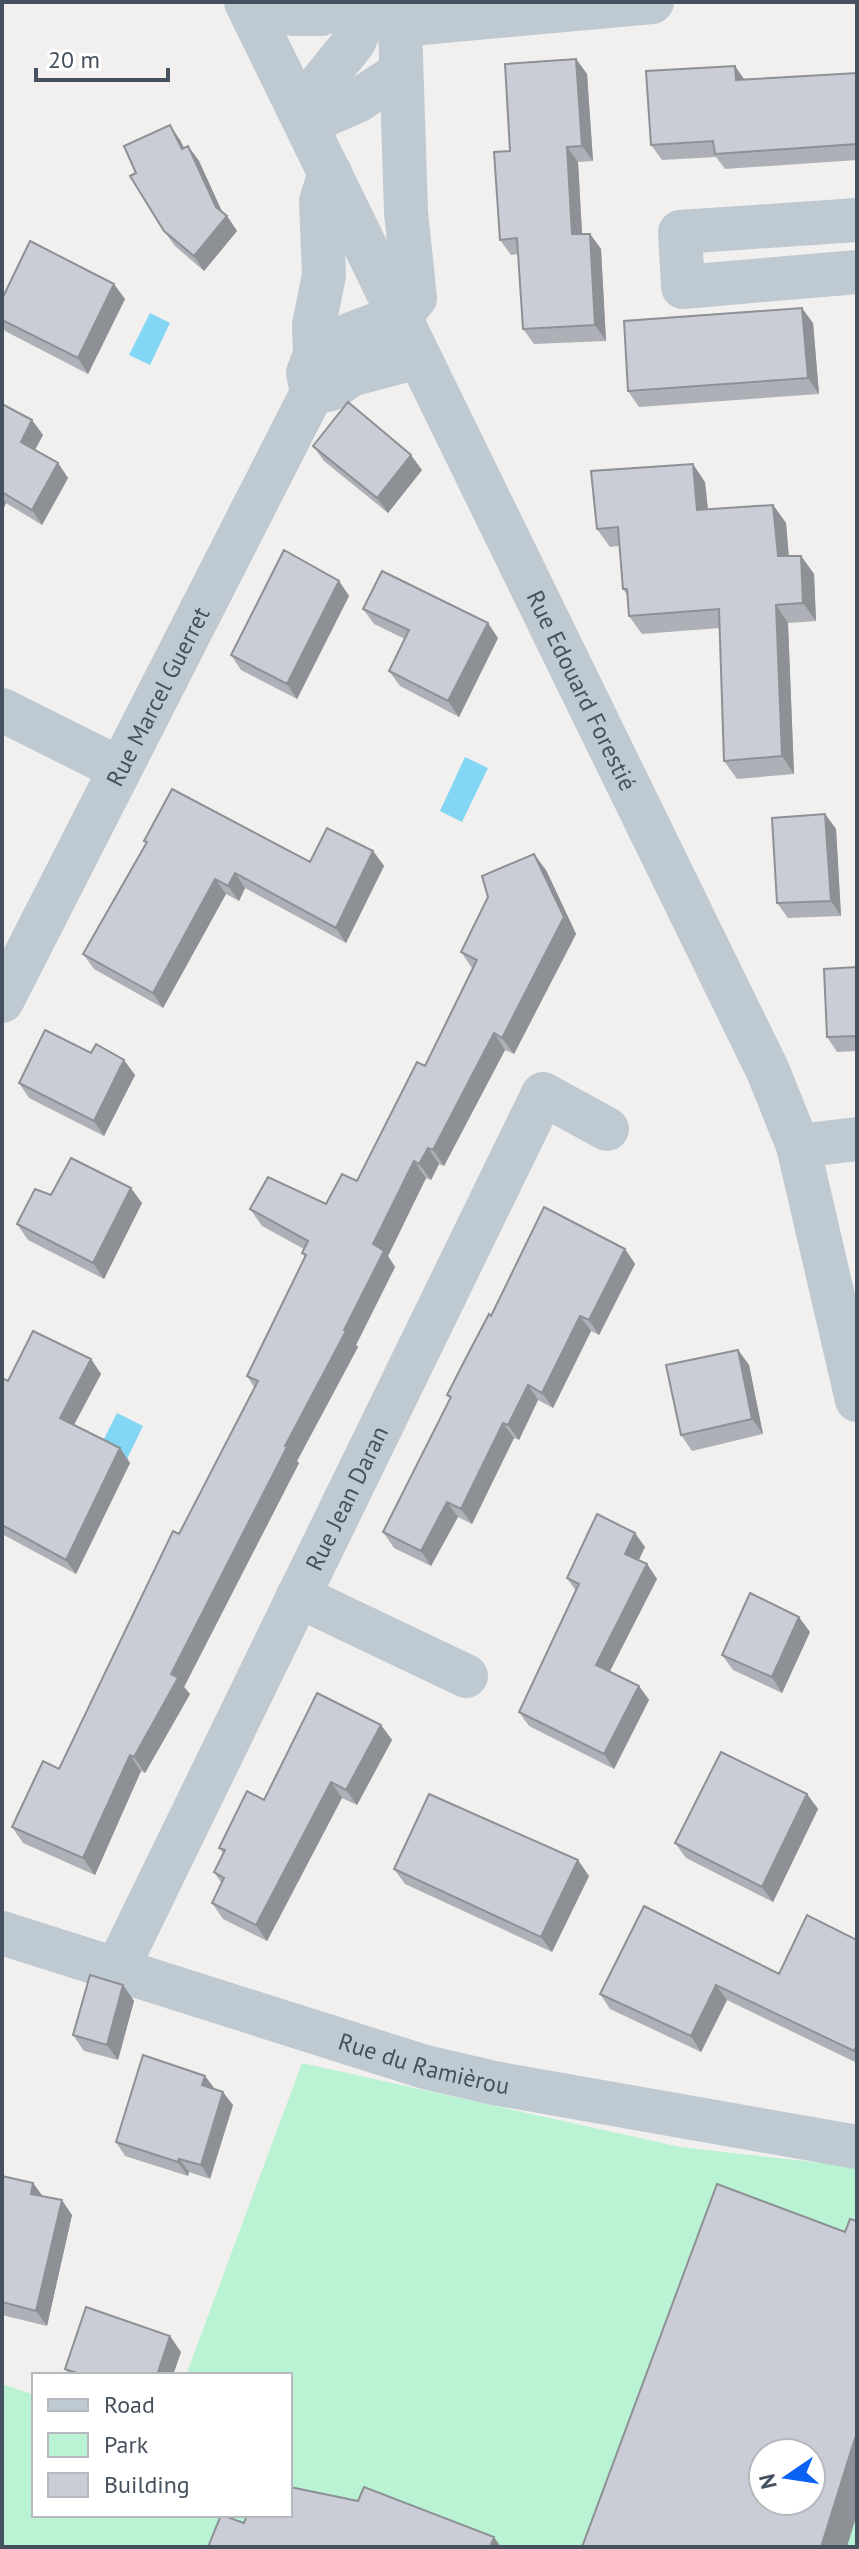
<svg xmlns="http://www.w3.org/2000/svg" width="859" height="2549" font-family="'PT Sans',sans-serif">
<style>
.green{fill:#b9f3d3;fill-rule:evenodd}
.water{fill:#83d6f4}
.lines{fill:none;stroke-linecap:round;stroke-linejoin:round}
.minor{stroke:#bec9d2;stroke-width:44}
.tertiary{stroke:#bec9d2;stroke-width:44}
.wall{fill:#aeb0b7}
.shaded-wall{fill:#8d9095}
.building{fill:#cacdd5;stroke:#8d9095;stroke-width:2;fill-rule:evenodd}
.labels{text-anchor:middle;dominant-baseline:central;stroke-width:6;stroke-linejoin:round;paint-order:stroke}
.street-label{font-size:24px;fill:#45515e;stroke:#fff}
</style>
<rect width="100%" height="100%" fill="#f2efef"/>
<path class="green" d="M302,2063L680,2147L857,2167V2547H2V2384L34,2395V2515H290V2375H186ZM763,2453H811V2501H763Z"/>
<path class="water" d="M150,313L170,323L150,365L129,355Z
M465,757L488,768L462,822L440,811Z
M117,1413L143,1426L113,1488L86,1475Z"/>
<g class="lines">
<g class="minor">
<path id="s1" d="M246,2L768,1071L798,1146L857,1400"/>
<path d="M254,18L272,9L294,14H321L350,4L370,7L400,25"/>
<path d="M400,25L652,2"/>
<path d="M299,110L354,42L371,2"/>
<path d="M299,110L325,115L359,100L401,72"/>
<path d="M857,220L680,232L683,287L857,272"/>
<path d="M315,354L351,334L400,316L415,298L406,212L400,25L395,2"/>
<path d="M312,393L331,389L350,375L418,357"/>
<path d="M2,710L120,769"/>
<path id="s2" d="M2,1001L312,393L308,373L315,354L314,325L324,275L321,201L330,173"/>
<path d="M798,1146L857,1139"/>
<path d="M298,1596L466,1676"/>
<path id="s3" d="M117,1969L543,1094L607,1129"/>
</g>
<path class="tertiary" id="s4" d="M2,1933L425,2067L494,2083L857,2147"/>
</g>
<path class="wall" d="M576,59L587,74L593,161L578,162L582,234H590L601,249L606,341L534,344L523,329L518,254L511,255L500,240L510,151Z
M857,73V160L725,169L716,157L662,160L651,145L744,79Z
M180,140L184,148L188,146L199,161L222,212L227,216L237,231L204,271L175,246L164,231Z
M2,299H125L88,374L5,331L2,327Z
M813,323L819,394L639,407L628,391Z
M2,404L32,420L43,435L35,450L58,463L68,478L42,525L6,503L2,512Z
M313,446L422,470L388,513L324,461Z
M705,482L708,510L773,505L786,523L789,556H801L814,574L816,621L788,623L794,774L737,779L724,761L720,628L642,634L629,616L628,596L623,589L619,546L610,547L597,529Z
M339,581L349,596L297,699L241,670L231,655Z
M363,609L498,638L459,717L400,686L389,671L405,639L374,624Z
M825,814L836,829L841,916L788,918L777,903Z
M144,841L310,862L373,851L384,866L346,943L245,888L239,901L226,894L163,1008L94,969L83,954L146,844Z
M546,870L576,934L514,1054L505,1050L444,1166L439,1164L431,1180L426,1178L388,1256L395,1267L356,1345L358,1347L297,1461L299,1463L184,1687L190,1694L145,1773L141,1771L95,1875L23,1843L12,1827L59,1769L254,1387L247,1376L305,1257L302,1253L304,1249L262,1226L250,1209L326,1204L357,1181L425,1066L472,968L461,952Z
M857,967V1051L837,1052L827,1037Z
M135,1075L104,1136L29,1098L19,1083Z
M51,1195L142,1203L104,1279L28,1240L17,1224Z
M625,1249L635,1264L599,1335L591,1331L553,1408L538,1400L519,1440L514,1438L472,1524L458,1517L431,1566L394,1548L383,1532L450,1399L447,1395L491,1316Z
M738,1350L749,1365L763,1434L692,1451L681,1435Z
M91,1359L101,1374L74,1425L120,1448L130,1463L76,1574L2,1534V1378L8,1381Z
M645,1547L638,1560L647,1564L657,1579L609,1671L639,1686L649,1700L614,1769L529,1726L519,1712L576,1591L567,1578Z
M810,1632L782,1693L733,1670L722,1655Z
M381,1725L392,1740L357,1805L342,1798L267,1941L223,1919L212,1903L222,1884L214,1872L223,1853L219,1848L264,1800Z
M807,1794L818,1809L773,1902L686,1858L675,1843Z
M394,1869L589,1876L552,1952L405,1884Z
M857,1940V2063L727,2000L701,2052L610,2009L600,1994L779,1974Z
M123,1985L134,2001L118,2060L84,2051L73,2035Z
M205,2076L214,2089L233,2105L210,2179L189,2172L188,2176L125,2156L116,2142Z
M2,2176L33,2183L42,2196L72,2215L47,2326L2,2315Z
M181,2352L173,2375H69L65,2369Z"/>
<path class="shaded-wall" d="M576,59L587,74L593,161L582,146Z
M735,66L746,82L736,80Z
M170,125L180,140L192,164L182,149Z
M188,146L199,161L225,218L227,216L237,231L204,271L194,256L216,207Z
M567,147L578,162L583,250L572,234Z
M590,234L601,249L606,341L595,325Z
M114,284L125,299L88,374L78,358Z
M802,308L813,323L819,394L808,378Z
M32,420L43,435L31,457L21,442Z
M411,455L422,470L388,513L377,498Z
M58,463L68,478L42,525L32,510Z
M693,464L705,482L710,529L697,510Z
M2,497L6,503L2,512Z
M773,505L786,523L790,574L778,556Z
M801,556L814,574L816,621L803,603Z
M339,581L349,596L297,699L287,684Z
M776,605L788,623L794,774L782,756Z
M488,623L498,638L459,717L448,701Z
M825,814L836,829L841,916L831,901Z
M373,851L384,866L346,943L336,928Z
M534,854L546,870L576,934L514,1054L502,1038Z
M235,873L245,888L239,901L228,886Z
M215,879L226,894L163,1008L153,993Z
M494,1033L505,1050L444,1166L433,1150Z
M124,1060L135,1075L104,1136L94,1121Z
M428,1148L439,1164L431,1180L419,1164Z
M414,1161L426,1178L388,1256L395,1267L356,1345L358,1347L297,1461L299,1463L184,1687L190,1694L145,1773L134,1757L171,1674L285,1446L373,1244Z
M131,1188L142,1203L104,1279L93,1263Z
M625,1249L635,1264L599,1335L589,1320Z
M580,1316L591,1331L553,1408L542,1393Z
M738,1350L749,1365L763,1434L752,1419Z
M91,1359L101,1374L70,1432L60,1418Z
M528,1385L538,1400L519,1440L508,1425Z
M503,1423L514,1438L472,1524L461,1509Z
M120,1448L130,1463L76,1574L66,1560Z
M447,1502L458,1517L431,1566L421,1551Z
M635,1533L645,1547L635,1568L625,1554Z
M647,1564L657,1579L606,1679L596,1665Z
M799,1617L810,1632L782,1693L772,1677Z
M639,1686L649,1700L614,1769L604,1754Z
M381,1725L392,1740L357,1805L346,1790Z
M130,1755L141,1771L95,1875L83,1858Z
M331,1782L342,1798L267,1941L256,1925Z
M807,1794L818,1809L773,1902L762,1887Z
M578,1860L589,1876L552,1952L541,1937Z
M123,1985L134,2001L118,2060L107,2045Z
M716,1985L727,2000L701,2052L691,2036Z
M205,2076L215,2089L202,2085Z
M223,2092L233,2105L210,2179L201,2165Z
M179,2159L189,2172L188,2176L178,2162Z
M33,2183L44,2198L31,2194Z
M62,2200L72,2215L47,2326L36,2311Z
M170,2336L181,2352L173,2375H157Z
M857,2432V2514L847,2547H821Z
M494,2537L501,2547H490Z"/>
<path class="building" d="M576,59L582,146L567,147L572,234H590L595,325L523,329L517,238L500,240L494,152L510,151L505,64Z
M735,66L736,80L857,73V144L715,154L713,141L651,145L646,71Z
M170,125L182,149L188,146L216,207L227,216L194,256L164,231L130,176L136,173L124,146Z
M30,241L114,284L78,358L2,320V299Z
M802,308L808,378L628,391L624,321Z
M348,402L411,455L377,498L313,446Z
M2,404L32,420L21,442L58,463L32,510L2,492Z
M693,464L697,510L773,505L778,556H801L803,603L776,605L782,756L724,761L719,609L629,616L627,589H623L618,527L597,529L591,471Z
M284,550L339,581L287,684L231,655Z
M382,571L488,623L448,701L389,671L409,630L363,609Z
M172,789L310,862L327,828L373,851L336,928L235,873L228,886L215,879L153,993L83,954L147,842L144,841Z
M825,814L831,901L777,903L772,818Z
M534,854L564,917L502,1038L494,1033L433,1150L428,1148L419,1164L414,1161L373,1244L384,1251L344,1330L346,1331L285,1446L287,1447L171,1674L178,1678L134,1757L130,1755L83,1858L12,1827L43,1761L59,1769L173,1531L179,1534L258,1381L247,1376L306,1255L302,1253L308,1241L250,1209L268,1177L326,1204L342,1174L357,1181L417,1062L425,1066L477,960L461,952L488,897L482,876Z
M857,967V1036L827,1037L824,969Z
M45,1030L91,1053L96,1044L124,1060L94,1121L19,1083Z
M71,1158L131,1188L93,1263L17,1224L35,1189L51,1195Z
M544,1207L625,1249L589,1320L580,1316L542,1393L528,1385L508,1425L503,1423L461,1509L447,1502L421,1551L383,1532L451,1397L447,1395L468,1354L489,1314L491,1316Z
M33,1331L91,1359L60,1418L120,1448L66,1560L2,1525V1378L8,1381Z
M738,1350L752,1419L681,1435L666,1365Z
M597,1514L635,1533L625,1554L647,1564L596,1665L639,1686L604,1754L519,1712L579,1584L567,1578Z
M750,1593L799,1617L772,1677L722,1655Z
M317,1693L381,1725L346,1790L331,1782L256,1925L212,1903L224,1878L214,1872L225,1850L219,1848L247,1791L264,1800Z
M721,1752L807,1794L762,1887L675,1843Z
M429,1794L578,1860L541,1937L394,1869Z
M644,1906L779,1974L807,1915L857,1940V2045L854,2051L716,1985L691,2036L600,1994Z
M90,1975L123,1985L107,2045L73,2035Z
M143,2055L205,2076L202,2085L223,2092L201,2165L179,2159L178,2162L116,2142Z
M2,2176L33,2183L31,2194L62,2200L36,2311L2,2302Z
M717,2184L845,2232L850,2219L857,2221V2432L821,2547H582ZM763,2453H811V2501H763Z
M86,2307L170,2336L157,2375H83L65,2369Z
M290,2487L358,2501L364,2487L494,2537L490,2547H208L221,2515L244,2523L247,2515H290Z"/>
<g class="labels">
<g class="street-label">
<text stroke="none"><textPath href="#s1" startOffset="766">Rue Edouard Forestié</textPath></text>
<text stroke="none"><textPath href="#s2" startOffset="342">Rue Marcel Guerret</textPath></text>
<text stroke="none"><textPath href="#s3" startOffset="524">Rue Jean Daran</textPath></text>
<text stroke="none"><textPath href="#s4" startOffset="442">Rue du Ramièrou</textPath></text>
</g>
</g>
<rect width="859" height="2549" fill="none" stroke="#45515e" stroke-width="8"/>
<rect x="32" y="2373" width="260" height="144" fill="#ffffff" stroke="#b5b9bf" stroke-width="2"/>
<rect x="48" y="2399" width="40" height="12" fill="#bec9d2" stroke="#b5b9bf" stroke-width="2"/>
<text x="104" y="2413" font-size="24" fill="#45515e">Road</text>
<rect x="48" y="2433" width="40" height="24" fill="#b9f3d3" stroke="#b5b9bf" stroke-width="2"/>
<text x="104" y="2453" font-size="24" fill="#45515e">Park</text>
<rect x="48" y="2473" width="40" height="24" fill="#cacdd5" stroke="#b5b9bf" stroke-width="2"/>
<text x="104" y="2493" font-size="24" fill="#45515e">Building</text>
<g transform="translate(787 2477) rotate(257)"><circle r="38" fill="#ffffff" stroke="#b5b9bf" stroke-width="2"/>
<path d="M0-6L14 30L0 20L-14 30Z" fill="#0962f2"/>
<text y="-12" font-size="22" font-weight="bold" text-anchor="middle" fill="#45515e">N</text>
</g>
<path d="M36 68v12h132v-12" fill="none" stroke="#45515e" stroke-width="4"/>
<text x="48" y="68" font-size="24" fill="#45515e" stroke="#ffffff" stroke-width="6" paint-order="stroke">20 m</text>
</svg>
